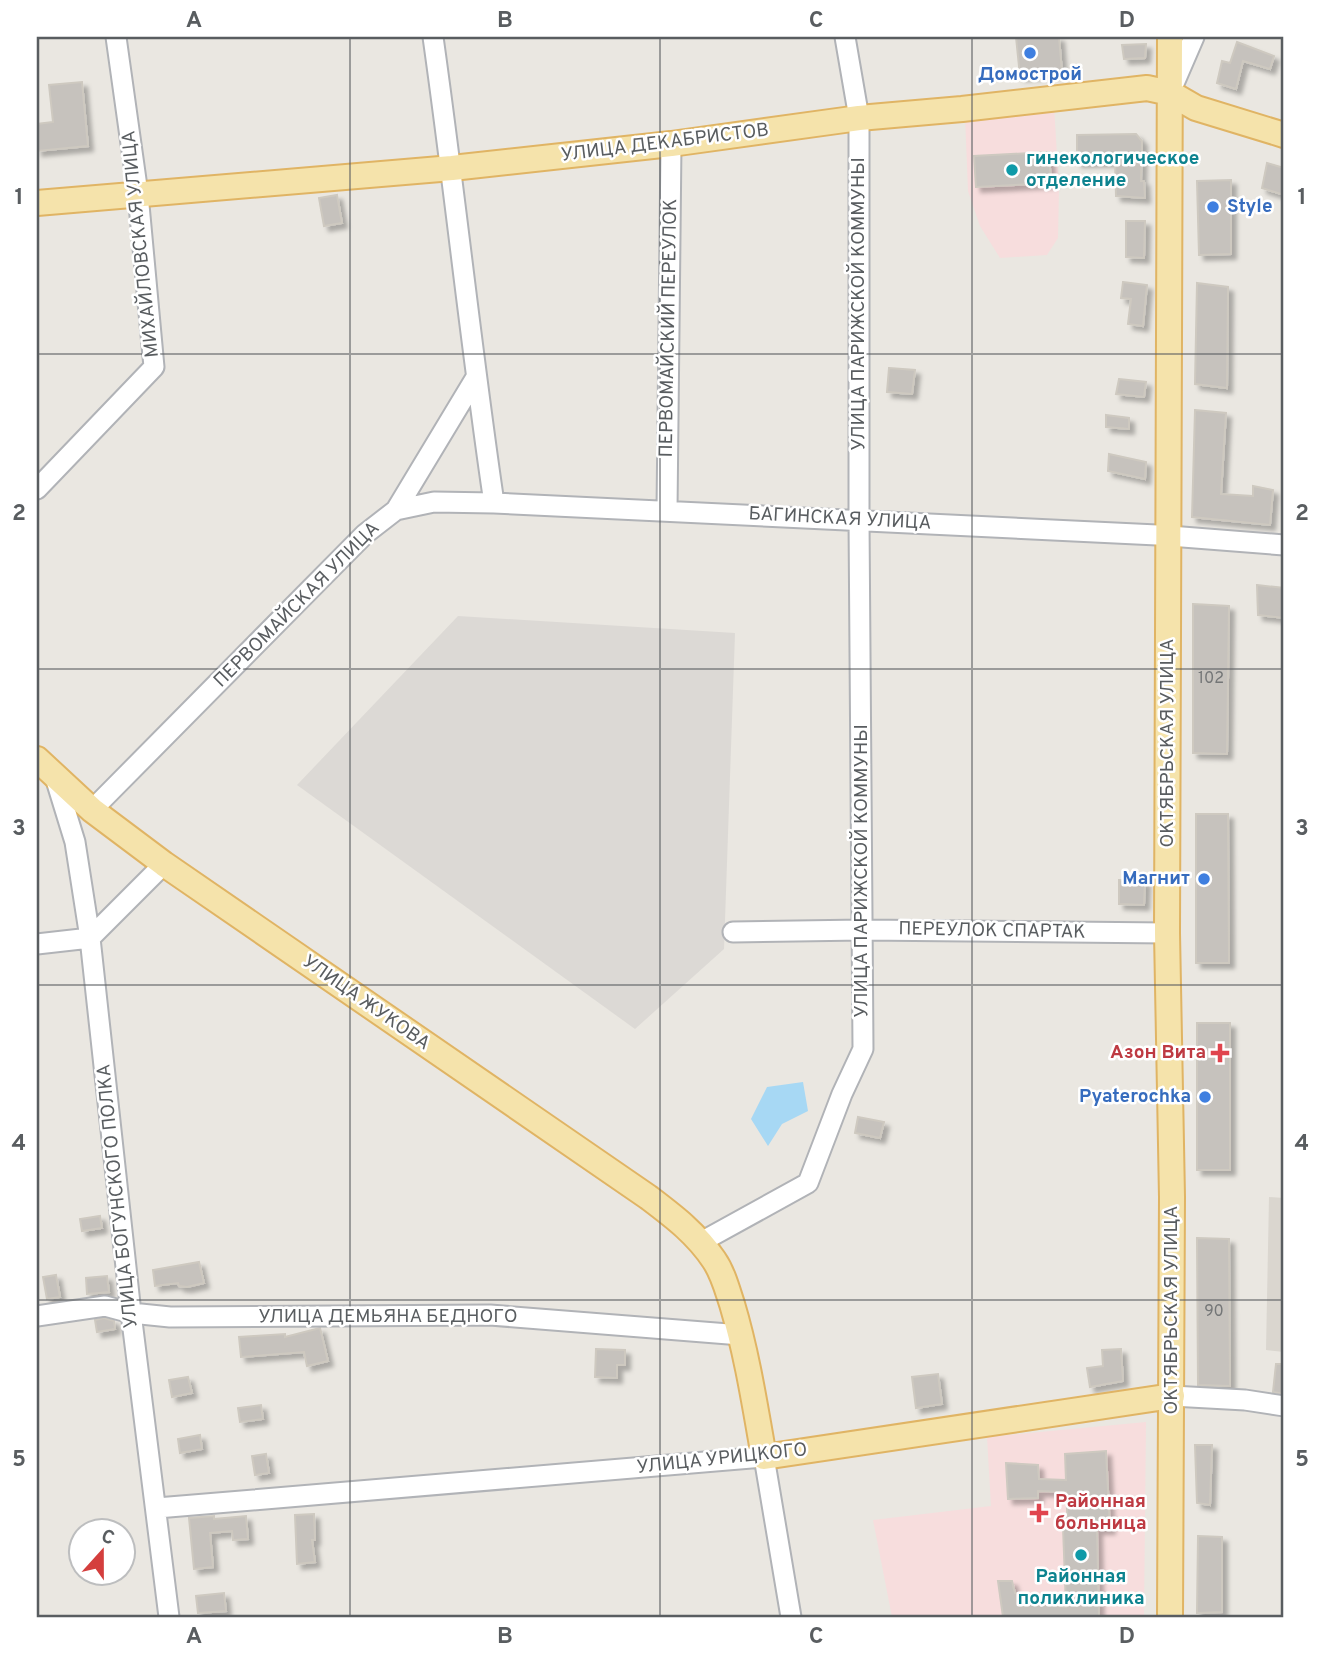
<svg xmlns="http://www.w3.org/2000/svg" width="1321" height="1654" font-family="Overpass,sans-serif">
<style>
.industrial{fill:#dcd9d5}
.education{fill:#dad6cf}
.medical{fill:#f7dddd}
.water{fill:#a7d8f4}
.building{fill:#c6c2bd;stroke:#cec9c0;stroke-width:2;filter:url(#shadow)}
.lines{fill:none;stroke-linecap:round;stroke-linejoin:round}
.minor-casing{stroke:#b1b3b7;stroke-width:23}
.major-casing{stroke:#e0b464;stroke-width:28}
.minor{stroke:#fff;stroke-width:19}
.major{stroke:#f5e3ab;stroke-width:24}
.grid{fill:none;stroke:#595d60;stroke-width:2;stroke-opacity:0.55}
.shop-dot{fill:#3f7fe0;stroke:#fff;stroke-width:2.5}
.culture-dot{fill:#0f9aa8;stroke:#fff;stroke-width:2.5}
.health-dot{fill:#e0444e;stroke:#fff;stroke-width:2.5}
.labels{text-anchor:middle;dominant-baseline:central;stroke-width:5;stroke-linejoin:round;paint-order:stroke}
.number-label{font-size:16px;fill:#747677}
.shop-label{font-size:19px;font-weight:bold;fill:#366cbe;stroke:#fff;text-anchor:end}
.street-label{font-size:19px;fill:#595d60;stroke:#fff}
.culture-label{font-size:19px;font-weight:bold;fill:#0d838f;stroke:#fff;text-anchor:start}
.health-label{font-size:19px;font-weight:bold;fill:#be3a42;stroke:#fff;text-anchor:end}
.neatline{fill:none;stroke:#595d60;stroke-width:2.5}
.grid-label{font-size:23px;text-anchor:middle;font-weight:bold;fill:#595d60}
</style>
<defs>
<filter id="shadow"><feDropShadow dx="5" dy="5" stdDeviation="2" flood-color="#0004"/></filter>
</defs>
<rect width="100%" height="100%" fill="#eae7e1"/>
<path class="industrial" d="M458,616L735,633L724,949L635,1029L297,785Z"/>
<path class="education" d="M1269,1197L1284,1198V1352L1266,1350Z"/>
<path class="medical" d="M1054,105L1059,189L1058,238L1047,255L1000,258L980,226L968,191L965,115Z
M1146,1422L1144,1617H892L873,1520L991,1506L987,1437Z"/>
<path class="water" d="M803,1082L808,1111L782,1124L768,1146L751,1119L767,1087Z"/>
<path class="building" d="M1016,37H1059L1062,72L1020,76Z
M1237,42L1274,56L1270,69L1243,61L1236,89L1217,83L1222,61L1230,63Z
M1146,44L1145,58L1124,59L1122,45Z
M82,82L88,146L37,151V124L53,122L49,85Z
M1136,134L1142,141L1141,181H1144L1145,198L1116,196L1115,161L1077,162V135Z
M1049,152L1051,183L976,187L974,156Z
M1267,163L1284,168V195L1262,188Z
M1231,180V254L1199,255L1197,181Z
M337,195L342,223L324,226L319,198Z
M1126,221H1145L1144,258L1126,257Z
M1123,282L1147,285L1143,326L1128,324L1131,299L1121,298Z
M1197,283L1228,287L1227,388L1195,384Z
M889,368L915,370L912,394L887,392Z
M1119,379L1146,382L1144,397L1116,394Z
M1195,410L1226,413L1221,494L1253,496V486L1273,490L1270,525L1192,517Z
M1106,415L1129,418V429L1106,427Z
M1109,454L1146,462L1145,479L1108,471Z
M1257,585L1284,588V618L1258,615Z
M1193,604L1229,606L1227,754L1193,753Z
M1196,814H1228L1229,963H1196Z
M1119,880L1145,881L1144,905L1119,904Z
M1197,1023H1230V1170H1197Z
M858,1117L884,1122L880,1138L855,1133Z
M100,1216L102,1228L82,1231L80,1219Z
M1197,1238L1229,1239L1230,1386L1198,1385Z
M199,1262L204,1283L187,1287L179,1286L178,1283L155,1286L153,1270Z
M56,1275L60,1297L47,1299L43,1277Z
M107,1276L109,1292L87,1294L86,1278Z
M104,1318L114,1321L115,1329L97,1332L95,1320Z
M320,1328L328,1361L307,1366L304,1352L241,1357L239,1337L285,1334V1337Z
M596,1349L625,1350V1365H617V1378L595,1377Z
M1121,1349L1123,1381L1090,1387L1087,1368L1103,1366L1102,1350Z
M1276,1364H1284V1394L1273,1392Z
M938,1374L942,1404L916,1408L912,1377Z
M188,1377L192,1393L172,1397L169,1380Z
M261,1405L263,1419L240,1422L238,1408Z
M200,1435L202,1449L180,1453L178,1439Z
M1195,1445H1212L1210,1505L1197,1503Z
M1106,1451L1110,1529H1097L1099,1617H1003L998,1581H1012L1015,1593L1029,1594L1030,1602L1066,1607L1063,1527H1068L1066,1492L1038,1491V1498L1008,1499L1006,1463L1038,1465L1039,1479L1066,1480L1065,1454Z
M266,1454L269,1473L255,1475L252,1456Z
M314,1514L315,1540H312L315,1562L297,1564L295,1515Z
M214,1516V1519L246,1516L248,1539L233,1540L232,1531L210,1533L213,1567L194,1569L189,1518Z
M1198,1536L1222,1537V1612L1197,1613Z
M224,1593L226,1611L198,1613L196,1596Z"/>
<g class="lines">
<g class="minor-casing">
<path id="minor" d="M433,37C455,192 471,348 494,503
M1172,88L1194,37
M37,489L154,367L138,194L116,37
M396,510L434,502L494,503L1157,535L1284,545
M667,511L671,144
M55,777L75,842L90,938L131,1313L169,1617
M92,810L365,534L396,510L475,379
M733,932L863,930L1167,933
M37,944L90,938L164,864
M701,1242L808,1183L842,1094L863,1049L859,520V118L845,37
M37,1316L105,1306L131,1313L170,1317L490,1315L741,1335
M1172,1396L1245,1400L1284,1406
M157,1508L764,1457L791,1617"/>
</g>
<g class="major-casing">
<path id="major" d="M37,203L452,168L671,144L859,118L962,109L1147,88L1170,93L1196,108L1284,135
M37,759L92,810L164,864L648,1197C673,1216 696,1233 714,1260C723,1273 727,1289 732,1304C747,1354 755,1406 764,1457L1172,1396
M1170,1617L1172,1197L1167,933L1170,37"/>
</g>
<use href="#minor" class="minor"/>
<use href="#major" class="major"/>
</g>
<path class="grid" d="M350,37V1617M660,37V1617M972,37V1617M37,354H1284M37,669H1284M37,985H1284M37,1300H1284"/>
<g class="shop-dot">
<circle cx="1030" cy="53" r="7"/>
<circle cx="1213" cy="207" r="7"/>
<circle cx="1204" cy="879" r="7"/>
<circle cx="1205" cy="1097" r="7"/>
</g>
<g class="culture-dot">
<circle cx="1012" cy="170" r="7"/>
<circle cx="1081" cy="1555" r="7"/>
</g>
<g class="health-dot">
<path d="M1216.5 1042.5h7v7h7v7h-7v7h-7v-7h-7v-7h7z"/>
<path d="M1035.5 1502.5h7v7h7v7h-7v7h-7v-7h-7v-7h7z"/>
</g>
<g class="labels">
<g class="number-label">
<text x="1211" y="679">102</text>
<text x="1214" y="1312">90</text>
</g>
<g class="shop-label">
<text x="1030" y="75" text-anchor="middle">Домострой</text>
<text x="1227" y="207" text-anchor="start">Style</text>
<text x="1190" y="879">Магнит</text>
<text x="1191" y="1097">Pyaterochka</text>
</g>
<g class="street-label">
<text transform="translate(665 143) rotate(-7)">УЛИЦА ДЕКАБРИСТОВ</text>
<text transform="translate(141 244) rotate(-96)">МИХАЙЛОВСКАЯ УЛИЦА</text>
<text transform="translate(859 304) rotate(-90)">УЛИЦА ПАРИЖСКОЙ КОММУНЫ</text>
<text transform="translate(669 328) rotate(-89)">ПЕРВОМАЙСКИЙ ПЕРЕУЛОК</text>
<text transform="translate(840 519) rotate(3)">БАГИНСКАЯ УЛИЦА</text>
<text transform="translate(297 605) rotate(-45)">ПЕРВОМАЙСКАЯ УЛИЦА</text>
<text transform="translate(1168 743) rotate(-90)">ОКТЯБРЬСКАЯ УЛИЦА</text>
<text transform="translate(862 871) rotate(-90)">УЛИЦА ПАРИЖСКОЙ КОММУНЫ</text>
<text transform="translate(992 931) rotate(1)">ПЕРЕУЛОК СПАРТАК</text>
<text transform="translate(366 1003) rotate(35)">УЛИЦА ЖУКОВА</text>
<text transform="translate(118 1196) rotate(-96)">УЛИЦА БОГУНСКОГО ПОЛКА</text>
<text transform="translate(1172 1310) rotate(-90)">ОКТЯБРЬСКАЯ УЛИЦА</text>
<text x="388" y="1317">УЛИЦА ДЕМЬЯНА БЕДНОГО</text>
<text transform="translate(722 1459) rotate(-6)">УЛИЦА УРИЦКОГО</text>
</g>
<g class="culture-label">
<text x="1026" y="159">гинекологическое<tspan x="1026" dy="22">отделение</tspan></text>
<text x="1081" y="1577" text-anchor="middle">Районная<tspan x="1081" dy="22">поликлиника</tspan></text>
</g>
<g class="health-label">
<text x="1206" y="1053">Азон Вита</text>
<text x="1055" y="1502" text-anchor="start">Районная<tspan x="1055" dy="22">больница</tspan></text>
</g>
</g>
<rect width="1321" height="1654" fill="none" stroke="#ffffff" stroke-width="77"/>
<g transform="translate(102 1552) rotate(21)"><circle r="33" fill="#ffffff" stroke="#bdbebf" stroke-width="2"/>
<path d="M0-5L12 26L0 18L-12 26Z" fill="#d43e3d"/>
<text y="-10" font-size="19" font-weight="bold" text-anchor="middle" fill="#595d60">С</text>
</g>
<rect x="38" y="38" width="1244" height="1578" class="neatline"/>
<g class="grid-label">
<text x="194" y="27">A</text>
<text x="505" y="27">B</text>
<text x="816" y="27">C</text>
<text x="1127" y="27">D</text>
<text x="19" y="204">1</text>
<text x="1302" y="204">1</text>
<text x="19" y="520">2</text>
<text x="1302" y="520">2</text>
<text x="19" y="835">3</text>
<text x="1302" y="835">3</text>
<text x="19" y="1150">4</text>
<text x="1302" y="1150">4</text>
<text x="19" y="1466">5</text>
<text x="1302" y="1466">5</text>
<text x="194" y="1643">A</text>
<text x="505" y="1643">B</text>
<text x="816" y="1643">C</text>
<text x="1127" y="1643">D</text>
</g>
</svg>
